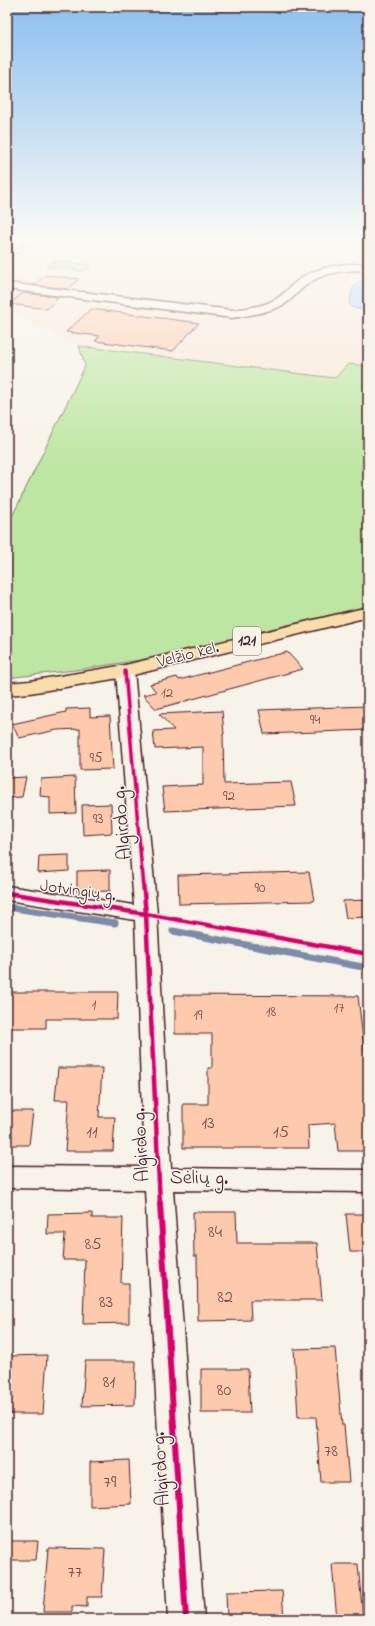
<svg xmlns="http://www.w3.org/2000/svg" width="375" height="1626" font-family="'Indie Flower',sans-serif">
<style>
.built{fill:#f9e7d7}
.green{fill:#bde6a2;stroke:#848266}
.water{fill:#9fd1fc;stroke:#7d8aa8}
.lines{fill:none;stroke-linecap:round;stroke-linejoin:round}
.stream{stroke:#7d8aa8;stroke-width:7}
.building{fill:#fecaae;stroke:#4a1f2b}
.street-casing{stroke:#4a1f2b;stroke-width:3}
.secondary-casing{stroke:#4a1f2b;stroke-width:3}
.primary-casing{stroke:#4a1f2b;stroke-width:3}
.street{fill:#f7f3e8;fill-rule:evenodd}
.secondary{fill:#f7f3e8;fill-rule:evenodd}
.primary{fill:#f9deab;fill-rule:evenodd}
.quiet{stroke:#8e44ad;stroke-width:1.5;stroke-dasharray:3.5 1.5;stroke-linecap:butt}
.cycleway-far2-casing{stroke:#f7f3e8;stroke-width:6}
.cycleway-far1-casing{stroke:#f7f3e8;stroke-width:7}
.cycleway-casing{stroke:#f7f3e8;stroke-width:8}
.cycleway-far2{stroke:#d6006c;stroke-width:3.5}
.cycleway-far1{stroke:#d6006c;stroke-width:4.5}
.cycleway{stroke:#d6006c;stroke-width:6}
.labels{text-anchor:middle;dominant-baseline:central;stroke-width:3;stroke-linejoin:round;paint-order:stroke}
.number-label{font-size:15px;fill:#774a4c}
.shield{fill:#f7f3e8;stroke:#7e5f64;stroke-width:1}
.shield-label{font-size:16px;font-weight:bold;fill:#4a1f2b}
.street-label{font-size:17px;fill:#4a1f2b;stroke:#f7f3e8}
.near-number-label{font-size:18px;fill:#774a4c}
.near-street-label{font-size:20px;fill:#4a1f2b;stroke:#f7f3e8}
</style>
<rect width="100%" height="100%" fill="#f7f3e8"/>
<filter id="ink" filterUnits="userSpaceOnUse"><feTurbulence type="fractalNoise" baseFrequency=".025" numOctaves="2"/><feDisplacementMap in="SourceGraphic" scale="8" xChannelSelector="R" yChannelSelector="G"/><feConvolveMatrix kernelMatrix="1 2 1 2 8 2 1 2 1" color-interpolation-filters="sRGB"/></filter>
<g filter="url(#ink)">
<path class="built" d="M19,241H368V366L348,364L335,378L79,346L12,313H7V250Z"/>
<path class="green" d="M53,261L91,265L84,271L46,267Z
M79,346L335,378L348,364L368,366V610L152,658L83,669L7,678V527L85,366Z"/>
<path class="water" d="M368,274V311L353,308L349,304L353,288Z"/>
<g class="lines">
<path class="stream" d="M7,907L115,923
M173,931L368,968"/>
</g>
<path class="building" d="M46,275L79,279L68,289L33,285Z
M23,293L59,297L47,309L9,304Z
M91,309L199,323L173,351L95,341L100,336L66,332Z
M287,652L303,669L156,709L143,695L156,692L150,684L177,677L179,680Z
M368,706V730L264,734L259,710Z
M90,708V717L110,716L113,769L80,770V729L57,730L19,738L12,724L66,712V709Z
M222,711L224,734H223L224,784L291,782L296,806L165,811L162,787L203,785V747L155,749L153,731L174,730L159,714Z
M26,777L22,797L7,798V778Z
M75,777L76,813L50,814V797L40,796L41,779Z
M111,804L112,833L83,835L82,805Z
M69,855V871L38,873L39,856Z
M110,870V891L77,892V871Z
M309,872L314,901L179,904L178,875Z
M368,900V917L346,918L343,901Z
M7,992H118L117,1019H46V1028H7Z
M175,995L358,996L368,1082V1151H338L335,1123L308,1125L309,1148H183V1104H208V1068H212V1034H175Z
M58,1068H102L99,1117H115L113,1151H65L69,1100H55Z
M7,1111H33L29,1145H7Z
M193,1212H236L237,1243H317L322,1300H250L251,1320L198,1321L197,1256H194Z
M92,1213V1218H123L121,1283H129V1323L83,1324L85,1260H63L65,1234H47L48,1214Z
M346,1214H368V1252H350Z
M335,1348L342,1425H344L349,1482H321L316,1417H298L294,1349Z
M47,1355L43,1414H7L9,1356Z
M85,1361H136L135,1405L82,1406Z
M201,1369H248L250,1413H201Z
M129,1460L131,1504L90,1506V1462Z
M7,1541H38L36,1560H7Z
M48,1548L105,1549L102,1597H87V1607L72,1606V1612H43Z
M332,1564H358L363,1619H337Z
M282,1591L284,1619H227L226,1592Z"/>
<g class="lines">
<g class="street-casing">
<path id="street" d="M368,264V270C345,270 322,272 304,287C296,293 291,301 283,305C267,313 249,315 232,318L7,289V283L232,310C246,308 261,307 274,300C283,296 289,287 297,281C317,266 344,263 368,264Z
M125,665L132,667L134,671L157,914L171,1168L368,1170V1192L173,1190L204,1619H168L145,1190L7,1188V1166L144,1167L135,920L7,900V886L134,905L116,671L118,667Z"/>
</g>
<g class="secondary-casing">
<path id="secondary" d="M12,241H25L11,252L7,253V245Z"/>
</g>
<g class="primary-casing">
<path id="primary" d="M368,607V617L125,677L30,693L7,695V683L30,681L125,665Z"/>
</g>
<use href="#street" class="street"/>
<use href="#secondary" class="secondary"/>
<use href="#primary" class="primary"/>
<path class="quiet" d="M7,260L36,241"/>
<g class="cycleway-far2-casing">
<path id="cycleway-far2" d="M125,671L142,872"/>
</g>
<g class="cycleway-far1-casing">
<path id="cycleway-far1" d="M142,871L146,914L160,1204
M7,893L146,914L368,954"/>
</g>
<g class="cycleway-casing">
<path id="cycleway" d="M160,1203L186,1619"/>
</g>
<use href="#cycleway-far2" class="cycleway-far2"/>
<use href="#cycleway-far1" class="cycleway-far1"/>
<use href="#cycleway" class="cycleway"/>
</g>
</g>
<linearGradient id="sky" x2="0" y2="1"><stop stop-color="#8bc0f0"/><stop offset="0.51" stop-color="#fbfaf5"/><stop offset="1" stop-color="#fbfaf5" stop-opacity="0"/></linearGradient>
<rect width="375" height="468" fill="url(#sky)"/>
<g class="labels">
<g class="number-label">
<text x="167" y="693">12</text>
<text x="315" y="720">94</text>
<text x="96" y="758">95</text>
<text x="229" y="796">92</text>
<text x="98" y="819">93</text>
<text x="260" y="888">90</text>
<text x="94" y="1005">1</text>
<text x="339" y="1008">17</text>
<text x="271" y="1012">18</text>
<text x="198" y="1015">19</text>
</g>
<rect class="shield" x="233" y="627" width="28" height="28" rx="3"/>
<g class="shield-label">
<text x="247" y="641">121</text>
</g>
<g class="street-label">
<text transform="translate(188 655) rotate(-14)">Velžio kel.</text>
<text transform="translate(78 891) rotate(8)">Jotvingių g.</text>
</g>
<g class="near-number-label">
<text x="208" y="1124">13</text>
<text x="92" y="1133">11</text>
<text x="281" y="1133">15</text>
<text x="215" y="1233">84</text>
<text x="93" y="1245">85</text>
<text x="225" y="1298">82</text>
<text x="106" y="1303">83</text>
<text x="109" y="1383">81</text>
<text x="224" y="1391">80</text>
<text x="331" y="1452">78</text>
<text x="110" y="1483">79</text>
<text x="75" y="1573">77</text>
</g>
<g class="near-street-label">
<text transform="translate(123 823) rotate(-95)">Algirdo g.</text>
<text transform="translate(142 1145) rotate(-93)">Algirdo g.</text>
<text transform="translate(199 1179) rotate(1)">Sėlių g.</text>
<text transform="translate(162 1469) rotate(-94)">Algirdo g.</text>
</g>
</g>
<rect width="375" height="1626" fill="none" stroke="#f7f3e8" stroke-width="24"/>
<rect x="12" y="12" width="351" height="1602" fill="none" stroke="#4a1f2b" stroke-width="1.5" filter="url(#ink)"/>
</svg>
